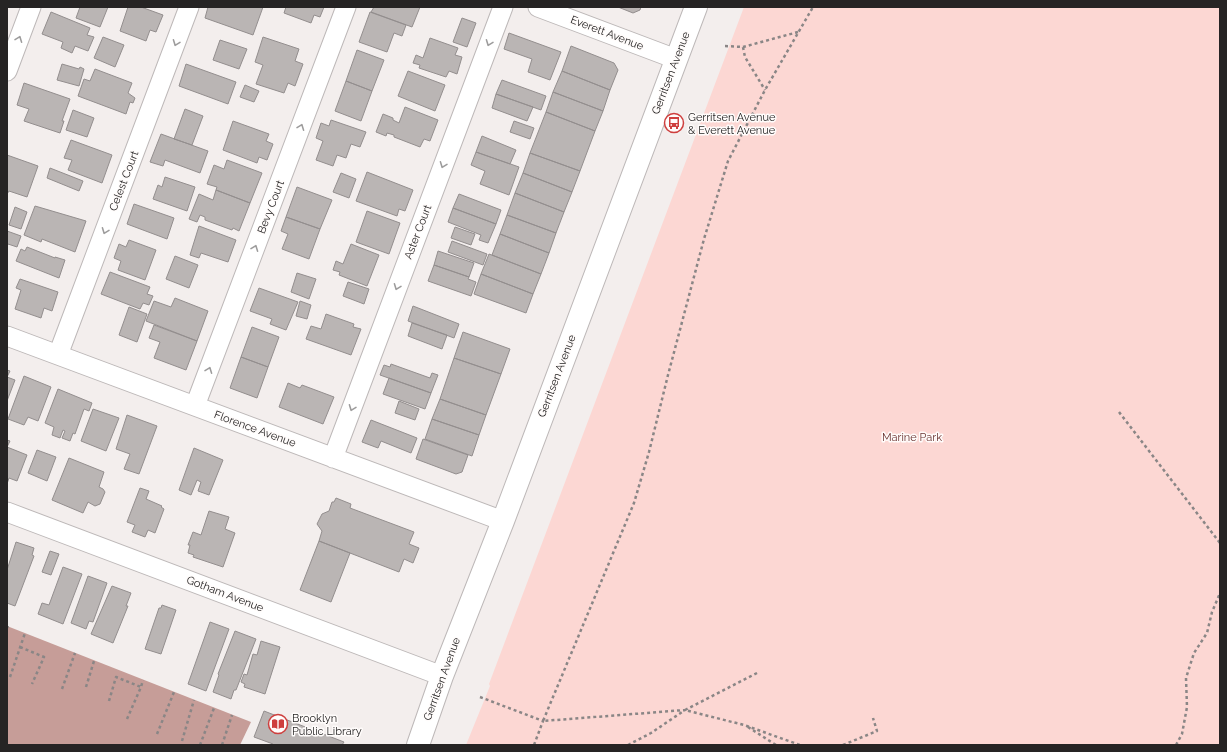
<svg xmlns="http://www.w3.org/2000/svg" width="1227" height="752" font-family="Raleway,sans-serif">
<style>
.green{fill:#fcd7d3}
.water{fill:#c69d98}
.building{fill:#bab5b4;stroke:#938e8e}
.lines{fill:none;stroke-linecap:round;stroke-linejoin:round}
.street-casing{stroke:#bdb8b8;stroke-width:21}
.secondary-casing{stroke:#bdb8b8;stroke-width:24}
.path{stroke:#8a8686;stroke-width:2.5;stroke-dasharray:3 3;stroke-linecap:butt}
.street{stroke:#fff;stroke-width:19}
.secondary{stroke:#fff;stroke-width:22}
.oneway{stroke:#9d9c9c}
.labels{text-anchor:middle;dominant-baseline:central;stroke-width:3;stroke-linejoin:round;paint-order:stroke}
.street-label{font-size:11px;fill:#262424;stroke:#fffcfb}
.poi-label{font-size:11px;fill:#262424;stroke:#fffcfb;text-anchor:start}
.park-label{font-size:11px;fill:#6a322f;stroke:#fffcfb}
</style>
<rect width="100%" height="100%" fill="#f3eeed"/>
<path class="green" d="M744,7H1220V745H466L490,686L489,684Z"/>
<path class="water" d="M7,626L251,722L240,745H7Z"/>
<path class="building" d="M80,7H108L100,27L76,18Z
M128,7H141L163,15L156,32L150,30L146,41L120,31Z
M208,7H263L253,35L205,18Z
M286,7H324L320,17L314,15L311,23L284,13Z
M374,7H420L412,27L371,12Z
M618,7H641L640,10L633,13Z
M51,12L90,28L87,35L94,37L88,51L75,46L72,53L61,48L63,42L42,34Z
M370,12L406,25L402,36L394,33L387,52L359,42Z
M462,18L476,23L467,47L453,42Z
M509,33L561,52L550,80L528,72L532,59L504,49Z
M103,37L124,45L115,67L94,58Z
M263,37L299,49L295,61L303,64L295,86L288,83L284,93L256,84L263,65L255,62Z
M430,38L458,48L455,55L462,57L457,74L449,71L446,77L419,68L420,65L413,63L416,55L423,58Z
M220,40L247,49L239,69L213,60Z
M571,46L614,63L618,70L610,90L562,71Z
M357,50L384,60L372,91L346,81Z
M62,64L79,69L80,67L84,69L79,86L57,80Z
M186,64L236,82L228,104L179,86Z
M95,69L132,83L128,93L135,98L133,103L130,102L126,114L78,96L84,79L90,81Z
M408,71L445,85L435,111L398,96Z
M562,71L610,90L603,111L553,92Z
M502,80L546,96L541,110L496,94Z
M346,81L372,91L361,121L335,111Z
M24,83L70,99L62,121H64L60,133L24,121L29,109L17,105Z
M245,85L259,91L254,102L240,97Z
M553,92L603,111L595,131L546,112Z
M496,94L533,107L527,121L492,108Z
M405,107L438,120L430,141L424,139L420,147L394,137V135L387,133L386,136L376,132L383,114L393,118V120L399,123Z
M185,109L203,116L192,145L174,139Z
M73,110L94,118L87,137L66,130Z
M546,112L595,131L580,171L530,153Z
M331,120L366,132L360,147L351,144L346,158L337,155L333,166L316,160L323,141L316,138L321,123L329,126Z
M233,121L269,134L266,141L273,144L267,160L259,157L257,163L223,150Z
M514,121L534,128L530,139L510,132Z
M161,134L208,151L200,173L165,160L163,166L150,162Z
M482,136L516,150L510,164L476,152Z
M71,140L112,155L102,183L68,170L72,160L64,158Z
M476,152L519,167L509,195L480,184L485,171L471,165Z
M530,153L580,171L572,192L523,173Z
M7,155L38,166L27,197L9,191L7,194Z
M227,160L262,173L250,203L216,190L217,187L207,184L214,165L224,169Z
M50,168L83,181L79,191L47,178Z
M367,172L413,190L405,211L399,209L397,216L356,201Z
M341,173L356,179L349,198L333,192Z
M523,173L572,192L564,212L515,193Z
M165,177L195,187L187,211L153,199L158,185L162,187Z
M297,187L332,200L320,229L286,217Z
M216,190L250,203L239,231L233,228L232,230L205,220V217L200,215L197,222L189,219L199,194L213,200Z
M515,193L564,212L556,233L507,215Z
M459,194L501,210L496,224L453,208Z
M134,204L174,218L167,239L127,224Z
M35,206L86,221L75,252L42,239L41,242L24,235Z
M15,207L27,212L21,229L9,225Z
M453,208L496,224L488,243L479,240L481,235L448,222Z
M367,211L400,223L389,254L356,242Z
M507,215L556,233L549,253L500,234Z
M286,217L320,229L309,259L282,249L288,234L281,231Z
M199,226L236,240L228,262L201,253L199,258L190,255Z
M455,227L475,234L471,245L451,238Z
M7,231L21,236L17,247L8,244L7,247Z
M500,234L549,253L541,274L492,255Z
M129,240L156,250L145,280L118,270L121,261L114,258L119,244L126,247Z
M452,241L487,254L483,265L448,252Z
M351,244L379,255L367,286L339,275L340,272L333,270L336,261L343,264Z
M27,247L55,258V257L65,260L59,278L16,261L21,249L25,251Z
M438,251L474,263L469,277L434,265Z
M489,254L541,274L533,294L481,274Z
M175,256L198,265L189,288L166,279Z
M434,265L469,277L468,279L476,282L471,296L428,281Z
M110,272L150,287L147,294L153,296L149,305L143,303L140,309L101,294Z
M297,273L316,279L309,299L291,292Z
M481,274L533,294L526,313L474,294Z
M20,279L58,292L52,311L44,308L41,318L15,309L21,290L16,288Z
M348,282L369,289L364,304L343,296Z
M259,288L298,302L286,330L270,324L272,319L250,311Z
M175,298L208,311L197,341L146,321L154,301L171,307Z
M300,301L311,305L307,319L296,316Z
M413,306L459,324L454,338L408,321Z
M129,307L147,314L137,342L119,335Z
M326,314L354,324L353,327L361,329L351,355L306,339L311,326L321,329Z
M412,323L447,335L442,349L408,336Z
M154,325L197,341L186,370L154,358L160,342L149,338Z
M252,327L279,337L268,367L241,357Z
M463,332L510,349L501,374L454,358Z
M241,357L268,367L257,398L230,388Z
M454,358L501,374L486,415L440,399Z
M391,364L430,378L432,373L438,375L431,393L380,375L384,365L390,367Z
M7,370L10,371L7,377L15,380L7,401Z
M24,376L51,387L38,421L28,417L24,425L8,419Z
M389,378L431,393L425,409L383,394Z
M288,383L300,388L302,385L334,397L323,424L279,407Z
M58,389L92,403L89,411L84,409L75,434L73,433L70,441L62,438L65,431L63,430L60,438L52,435L54,427L45,423Z
M440,399L486,415L479,435L432,419Z
M399,401L419,409L415,420L395,413Z
M93,409L119,418L106,451L81,441Z
M127,415L157,426L139,474L124,469L130,454L116,449Z
M432,419L479,435L472,456L425,439Z
M371,420L417,438L411,453L381,441L378,448L362,442Z
M423,439L468,455L462,472L456,474L416,459Z
M7,440L10,441L7,447L27,455L17,481L9,478L7,484Z
M194,448L223,460L209,495L198,491L201,482L197,480L191,495L179,490Z
M37,450L56,457L47,481L28,473Z
M69,458L104,472L99,487L103,489L105,492L100,504L95,506L88,502L83,513L52,500Z
M140,488L149,491L146,499L162,506L161,507L164,509L155,533L148,530L145,537L132,532L135,525L127,522Z
M336,498L351,504L350,508L414,532L409,544L419,548L413,563L404,559L399,572L319,541L322,531L317,524L322,514L329,511L332,502H334Z
M209,511L229,517L225,529L235,533L223,567L193,557L194,555L188,553L190,545H188L193,532L201,535Z
M319,541L350,553L331,602L300,590Z
M16,542L34,548L32,555L34,556L15,606L7,603V570Z
M50,551L59,554L51,575L42,572Z
M63,567L82,574L63,624L38,614L42,603L49,605Z
M88,576L107,583L93,622L89,621L86,629L71,623Z
M112,586L131,593L126,606H128L113,643L91,634Z
M162,605L176,610L161,654L145,649L159,608H161Z
M210,622L229,629L206,691L188,684Z
M235,631L256,639L236,690H234L231,699L213,692L219,675L218,674Z
M261,641L280,647L265,694L244,687L245,684L241,682L244,674L247,675L253,654L257,655Z
M264,711L344,742L342,745H272L273,744L254,737Z"/>
<g class="lines">
<g class="street-casing">
<path id="street" d="M538,7L676,59
M7,71L31,7
M7,336L503,521
M58,355L189,7
M195,406L346,7
M333,458L503,7
M7,512L442,676"/>
</g>
<g class="secondary-casing">
<path id="secondary" d="M418,745L442,676L503,521L696,7"/>
</g>
<path class="path" d="M725,46L743,47L798,32
M743,47L745,57L765,90
M1119,412L1220,543
M7,628L8,626
M20,647L44,657L32,684
M757,673L685,710L744,725L800,745
M10,677L25,633
M86,687L94,661
M62,689L75,653
M480,697L543,721L534,745
M109,701L116,677L141,687
M127,719L141,687L143,680
M748,727L776,745
M157,734L174,692
M182,741L194,700
M200,745L214,708
M222,745L232,715
M628,745L651,733L685,710L543,721L634,503L649,452L668,375L704,239L728,161L765,90L813,7
M843,745L877,731L873,718
M1176,745L1182,734L1187,707L1186,678L1194,653L1207,633L1212,612L1220,593"/>
<use href="#street" class="street"/>
<use href="#secondary" class="secondary"/>
</g>
<defs><path id="oneway-chevron" d="M-2-3.5L2.5 0L-2 3.5" fill="none" stroke-width="1.6" stroke-linecap="round" stroke-linejoin="round"/></defs>
<g class="oneway">
<use href="#oneway-chevron" transform="translate(19 39) rotate(-69)"/>
<use href="#oneway-chevron" transform="translate(176 43) rotate(111)"/>
<use href="#oneway-chevron" transform="translate(489 43) rotate(111)"/>
<use href="#oneway-chevron" transform="translate(301 127) rotate(-69)"/>
<use href="#oneway-chevron" transform="translate(443 165) rotate(111)"/>
<use href="#oneway-chevron" transform="translate(105 231) rotate(111)"/>
<use href="#oneway-chevron" transform="translate(255 248) rotate(-69)"/>
<use href="#oneway-chevron" transform="translate(397 287) rotate(111)"/>
<use href="#oneway-chevron" transform="translate(209 370) rotate(-69)"/>
<use href="#oneway-chevron" transform="translate(352 408) rotate(111)"/>
</g>
<defs>
<g id="bus-ring" transform="scale(1)"><circle r="9.5" fill="#fffcfb" stroke="#ce3f3e" stroke-width="1.5"/><path d="M-5-6H5V4H4V6H2V4H-2V6H-4V4H-5ZM-3.5-4V0h7V-4ZM-3.5 1.2v1.5H-2V1.2ZM2 1.2v1.5H3.5V1.2Z" fill="#ce3f3e"/></g>
<g id="library-ring" transform="scale(1)"><circle r="9.5" fill="#fffcfb" stroke="#ce3f3e" stroke-width="1.5"/><path d="M-6-4Q-3-5.5-.7-3.5V5Q-3 3-6 4ZM6-4Q3-5.5 .7-3.5V5Q3 3 6 4Z" fill="#ce3f3e"/></g>
</defs>
<g fill-rule="evenodd">
<use href="#bus-ring" x="674" y="123"/>
<use href="#library-ring" x="278" y="724"/>
</g>
<g class="labels">
<g class="street-label">
<text transform="translate(607 33) rotate(21)">Everett Avenue</text>
<text transform="translate(671 73) rotate(-69)">Gerritsen Avenue</text>
<text transform="translate(124 181) rotate(-69)">Celest Court</text>
<text transform="translate(271 207) rotate(-69)">Bevy Court</text>
<text transform="translate(418 232) rotate(-69)">Aster Court</text>
<text transform="translate(557 376) rotate(-69)">Gerritsen Avenue</text>
<text transform="translate(255 429) rotate(20)">Florence Avenue</text>
<text transform="translate(225 594) rotate(21)">Gotham Avenue</text>
<text transform="translate(442 679) rotate(-70)">Gerritsen Avenue</text>
</g>
<g class="poi-label">
<text x="688" y="117">Gerritsen Avenue<tspan x="688" dy="13">&amp; Everett Avenue</tspan></text>
<text x="292" y="718">Brooklyn<tspan x="292" dy="13">Public Library</tspan></text>
</g>
<g class="park-label">
<text x="912" y="437">Marine Park</text>
</g>
</g>
<rect width="1227" height="752" fill="none" stroke="#262424" stroke-width="16"/>
</svg>
